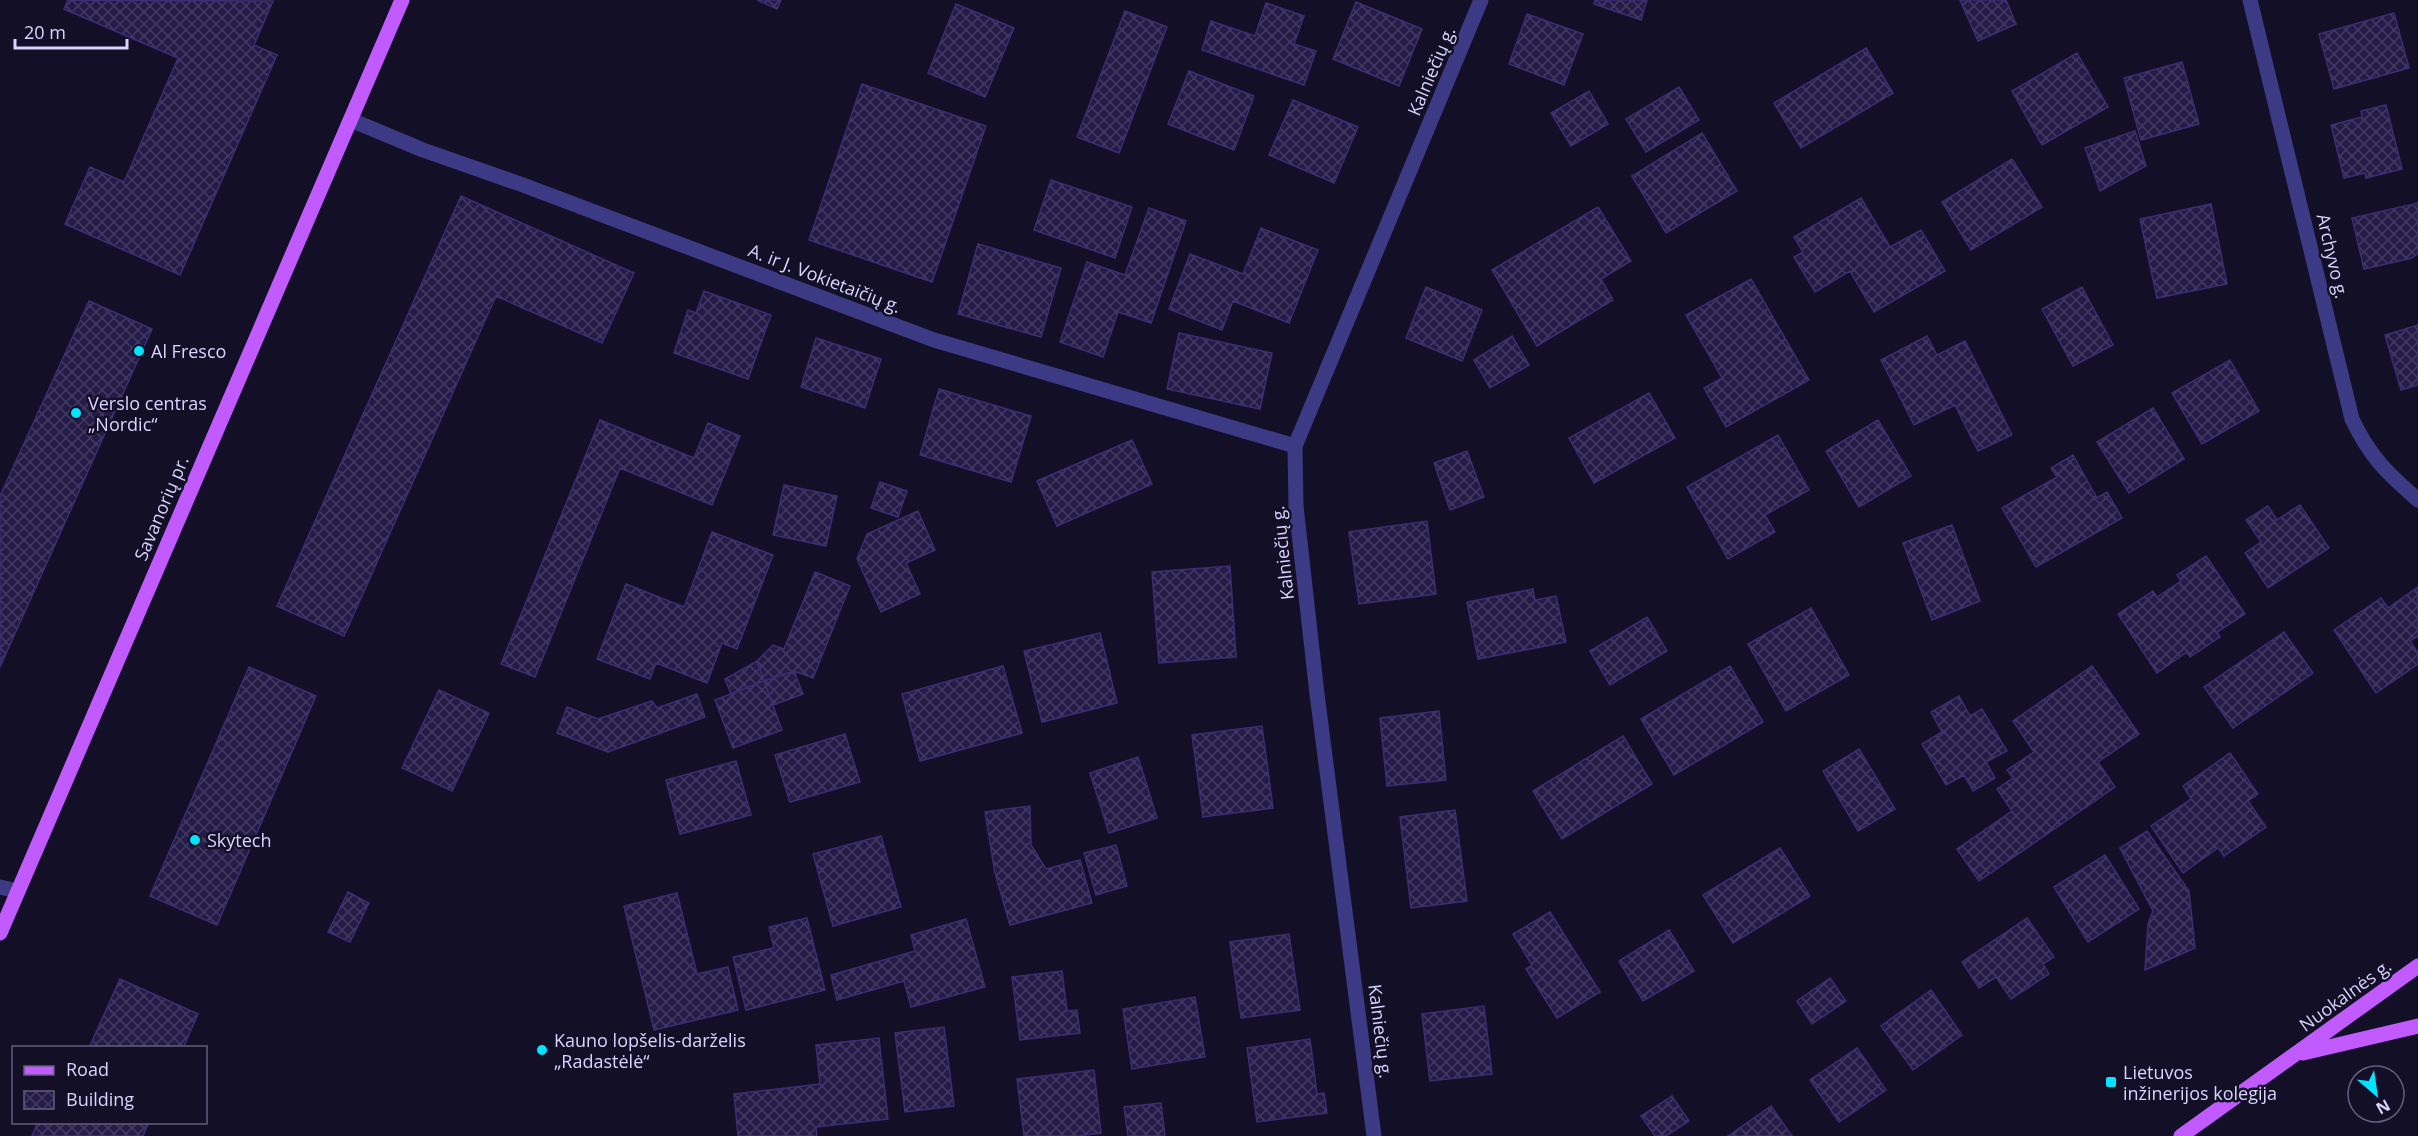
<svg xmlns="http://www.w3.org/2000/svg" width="2418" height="1136" font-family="'Open Sans',sans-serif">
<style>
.building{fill:url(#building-cross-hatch);stroke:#3b2d73;stroke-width:1.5}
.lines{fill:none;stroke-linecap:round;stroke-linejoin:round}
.minor{stroke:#3d3a85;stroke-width:15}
.major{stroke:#c25bff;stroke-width:15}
.poi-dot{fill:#00e5ff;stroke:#130f26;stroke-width:2}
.labels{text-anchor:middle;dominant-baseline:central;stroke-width:5;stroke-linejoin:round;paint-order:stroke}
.street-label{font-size:18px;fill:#d9d4ff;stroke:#130f26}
.poi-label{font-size:18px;fill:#d9d4ff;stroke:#130f26;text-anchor:start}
</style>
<defs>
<pattern id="building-cross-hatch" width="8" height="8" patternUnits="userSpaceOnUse" patternTransform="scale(1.5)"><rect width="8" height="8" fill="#241b47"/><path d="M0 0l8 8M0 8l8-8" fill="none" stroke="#433b63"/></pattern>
</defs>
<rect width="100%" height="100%" fill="#130f26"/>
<path class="building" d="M68,0L273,1L254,45L277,55L180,275L65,224L90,167L124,182L178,58L64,9Z
M757,0H781L777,9Z
M1595,0H1647L1641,20L1594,4Z
M1960,0H2006L2016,24L1978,41Z
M1356,2L1422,29L1399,86L1333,59Z
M1266,3L1304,16L1294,44L1316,51L1304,85L1202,50L1211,21L1255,36Z
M956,4L1014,28L985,97L928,73Z
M1125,11L1167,27L1119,153L1077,137Z
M2394,13L2409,68L2334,89L2319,34Z
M1527,14L1583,34L1564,85L1509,64Z
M1866,48L1893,93L1801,148L1774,103Z
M2077,53L2108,107L2042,145L2012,91Z
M2182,62L2199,124L2141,140L2124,78Z
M1189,71L1254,96L1234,150L1168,124Z
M862,84L986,126L932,282L809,240Z
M1679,87L1699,120L1646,152L1626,119Z
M1589,91L1608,124L1571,146L1551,113Z
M1293,100L1358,127L1334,183L1269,155Z
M2386,105L2402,169L2366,178L2365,173L2344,178L2331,125L2362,117L2361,111Z
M2135,131L2146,166L2100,191L2085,148Z
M1702,133L1737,191L1666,233L1632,176Z
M2012,159L2042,207L1971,250L1942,202Z
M1051,180L1132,207L1115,258L1034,230Z
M461,196L634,273L602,343L496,296L344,636L277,606Z
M1861,198L1890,247L1921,230L1945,271L1874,312L1850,271L1815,292L1794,257L1803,252L1794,237Z
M2418,203V253L2412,258L2364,269L2352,218Z
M2211,204L2227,284L2157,298L2140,219Z
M1598,207L1631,261L1601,279L1613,300L1537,346L1492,270Z
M1149,208L1186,221L1151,323L1118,312L1103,357L1060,342L1087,262L1125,275Z
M1261,228L1318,250L1289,323L1233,301L1222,330L1169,309L1190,254L1243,274Z
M978,244L1061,268L1041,337L958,314Z
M1751,279L1809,380L1726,427L1704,388L1722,378L1686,315Z
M1426,287L1482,310L1462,361L1406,338Z
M2082,287L2113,345L2073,366L2042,309Z
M704,291L771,315L748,379L674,353L688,310L696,313Z
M89,301L152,329L0,667V496Z
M2418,325V385L2401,390L2385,335Z
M1179,333L1272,353L1260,409L1167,389Z
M1512,336L1529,365L1490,388L1474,360Z
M1927,336L1937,355L1965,341L2012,435L1978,451L1955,405L1914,425L1881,360Z
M816,338L881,359L865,408L801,387Z
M2230,360L2259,411L2202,444L2172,393Z
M939,389L1031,416L1011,482L920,455Z
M1649,393L1675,438L1594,483L1569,438Z
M2153,408L2184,459L2129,493L2097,442Z
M600,420L694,458L708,423L740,436L712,505L620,468L535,677L501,664Z
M1878,420L1911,476L1859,507L1826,451Z
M1778,435L1809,490L1765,515L1775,532L1728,559L1687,487Z
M1132,440L1152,484L1057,526L1037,481Z
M1467,451L1484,497L1450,510L1434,463Z
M2073,455L2097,498L2107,492L2122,518L2036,567L2002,508L2057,477L2051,468Z
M880,482L907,491L898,517L871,508Z
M784,485L837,496L826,546L773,535Z
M2300,505L2329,548L2268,588L2245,553L2261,542L2246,520L2268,506L2277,520Z
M918,511L935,550L906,563L920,594L881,612L857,559L867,534Z
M1427,521L1436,594L1359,604L1349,532Z
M1952,525L1980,601L1932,620L1903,543Z
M712,532L773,555L737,649L722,643L707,683L656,663L650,679L597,659L626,584L684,607Z
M2206,556L2245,614L2217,632L2220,637L2190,657L2187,652L2157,673L2118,614L2153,591L2157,597L2181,581L2177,575Z
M1230,566L1236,657L1159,663L1152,572Z
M815,572L850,586L813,678L794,671L764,681L757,661L773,645L784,649Z
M2418,587V636L2410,641L2418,653V664L2376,693L2334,630L2381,598L2388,608Z
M1533,589L1535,600L1556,596L1566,642L1478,659L1467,602Z
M1811,608L1849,675L1786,711L1748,644Z
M1647,617L1667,651L1610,685L1590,651Z
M2284,632L2313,673L2233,728L2204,687Z
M1100,633L1117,703L1042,722L1024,651Z
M757,661L764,681L731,694L725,679Z
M1003,666L1022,733L920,761L902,694Z
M1730,666L1763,722L1674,775L1641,719Z
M2092,666L2139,734L2098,762L2115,787L1979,881L1957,849L2012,811L1997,789L2013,778L2007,770L2034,752L2013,721Z
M249,667L316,696L217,925L150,896Z
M794,671L803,694L773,705L764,681Z
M764,681L782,730L733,748L715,700Z
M439,690L489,713L452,791L402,768Z
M697,694L705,717L608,752L557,733L567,707L598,719L652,701L657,708Z
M1959,696L1970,716L1982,709L2007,751L1986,762L1995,778L1973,791L1964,775L1946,785L1922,744L1942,732L1931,712Z
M1439,711L1446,780L1387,786L1380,718Z
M1262,726L1273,808L1203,817L1192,735Z
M845,734L860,782L790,802L775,755Z
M1623,736L1652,784L1562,839L1533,791Z
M1859,749L1895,809L1858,831L1823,771Z
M2230,753L2258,794L2248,801L2266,827L2224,856L2218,848L2183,873L2151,826L2191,799L2183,786Z
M1138,757L1157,818L1109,833L1090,773Z
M736,761L751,815L680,834L666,780Z
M1030,806L1031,845L1046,869L1080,860L1092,903L1010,925L995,873L985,812Z
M1455,810L1467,901L1411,908L1400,817Z
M2147,831L2189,891L2195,948L2145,970L2148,924L2153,911L2120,848Z
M881,836L901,907L833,926L813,854Z
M1116,845L1127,886L1096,895L1084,853Z
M1780,848L1810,896L1733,943L1703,895Z
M2105,855L2139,909L2088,942L2054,887Z
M348,892L369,903L350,942L328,932Z
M677,893L697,974L728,967L738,1010L654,1030L624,906Z
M1550,912L1600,992L1557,1018L1526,969L1532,965L1513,934Z
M807,918L825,990L746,1010L733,957L774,948L769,927Z
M2027,918L2054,957L2043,964L2049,974L2011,999L1996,977L1979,988L1962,962Z
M966,919L985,987L911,1007L904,981L837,1000L831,975L915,951L911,935Z
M1669,930L1694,971L1643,1001L1619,961Z
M1289,934L1300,1010L1241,1018L1230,942Z
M1062,971L1067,1011L1077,1010L1080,1033L1020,1040L1012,977Z
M1830,978L1846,1001L1812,1024L1797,1001Z
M120,979L198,1014L183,1048H89Z
M1931,990L1962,1035L1913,1070L1881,1026Z
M1195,997L1205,1057L1132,1069L1123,1009Z
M1484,1006L1492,1074L1430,1081L1422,1014Z
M944,1027L954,1106L905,1112L895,1033Z
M879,1038L888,1119L816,1127L817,1136H738L734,1094L820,1084L816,1045Z
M1310,1039L1317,1094L1324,1093L1327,1113L1257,1122L1247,1048Z
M1857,1048L1886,1090L1839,1122L1810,1080Z
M1094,1070L1101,1133L1078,1136H1024L1017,1079Z
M1672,1096L1689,1121L1666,1136H1655L1641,1116Z
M1161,1103L1165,1136H1128L1124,1107Z
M1771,1106L1792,1136H1728Z
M38,1122H149L143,1136H32Z"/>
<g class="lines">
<path class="minor" d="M2250,0L2352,419C2370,457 2387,473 2418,500
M351,120L423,150L523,185L934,340L1295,446
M0,887L18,891
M1374,1136L1317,694L1296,506L1295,446L1481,0"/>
<path class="major" d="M0,933L402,0
M2303,1053L2418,1026
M2181,1136L2418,966"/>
</g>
<g class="poi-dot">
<circle cx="139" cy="351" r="6"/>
<circle cx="76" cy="413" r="6"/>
<circle cx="195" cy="840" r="6"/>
<circle cx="542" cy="1050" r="6"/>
<rect x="2105" y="1076" width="12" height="12" rx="3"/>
</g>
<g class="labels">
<g class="street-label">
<text transform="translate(1431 71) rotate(-67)">Kalniečių g.</text>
<text transform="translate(2333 256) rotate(77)">Archyvo g.</text>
<text transform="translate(825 278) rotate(21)">A. ir J. Vokietaičių g.</text>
<text transform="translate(161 508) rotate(-67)">Savanorių pr.</text>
<text transform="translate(1282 553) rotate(-96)">Kalniečių g.</text>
<text transform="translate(2345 995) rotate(-36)">Nuokalnės g.</text>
<text transform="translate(1381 1031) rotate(83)">Kalniečių g.</text>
</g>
<g class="poi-label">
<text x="151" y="351">Al Fresco</text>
<text x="88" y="403">Verslo centras<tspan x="88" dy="21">„Nordic“</tspan></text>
<text x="207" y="840">Skytech</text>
<text x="554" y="1040">Kauno lopšelis-darželis<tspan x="554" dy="21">„Radastėlė“</tspan></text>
<text x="2123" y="1072">Lietuvos<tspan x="2123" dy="21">inžinerijos kolegija</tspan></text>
</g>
</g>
<rect x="12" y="1046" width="195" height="78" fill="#130f26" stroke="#625e7d" stroke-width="1.5"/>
<rect x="24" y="1066" width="30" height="9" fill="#c25bff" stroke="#625e7d" stroke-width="1.5"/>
<text x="66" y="1076" font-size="18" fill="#d9d4ff">Road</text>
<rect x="24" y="1091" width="30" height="18" fill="url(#building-cross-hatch)" stroke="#625e7d" stroke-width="1.5"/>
<text x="66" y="1106" font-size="18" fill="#d9d4ff">Building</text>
<g transform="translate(2376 1094) rotate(151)"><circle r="28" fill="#130f26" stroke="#625e7d" stroke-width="1.5"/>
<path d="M0-4.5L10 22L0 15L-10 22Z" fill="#00e5ff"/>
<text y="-9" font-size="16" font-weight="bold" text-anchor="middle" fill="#d9d4ff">N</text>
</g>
<path d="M15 39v9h112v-9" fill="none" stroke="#d9d4ff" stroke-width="3"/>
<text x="24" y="39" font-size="18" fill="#d9d4ff" stroke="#130f26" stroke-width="4.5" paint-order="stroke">20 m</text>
</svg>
